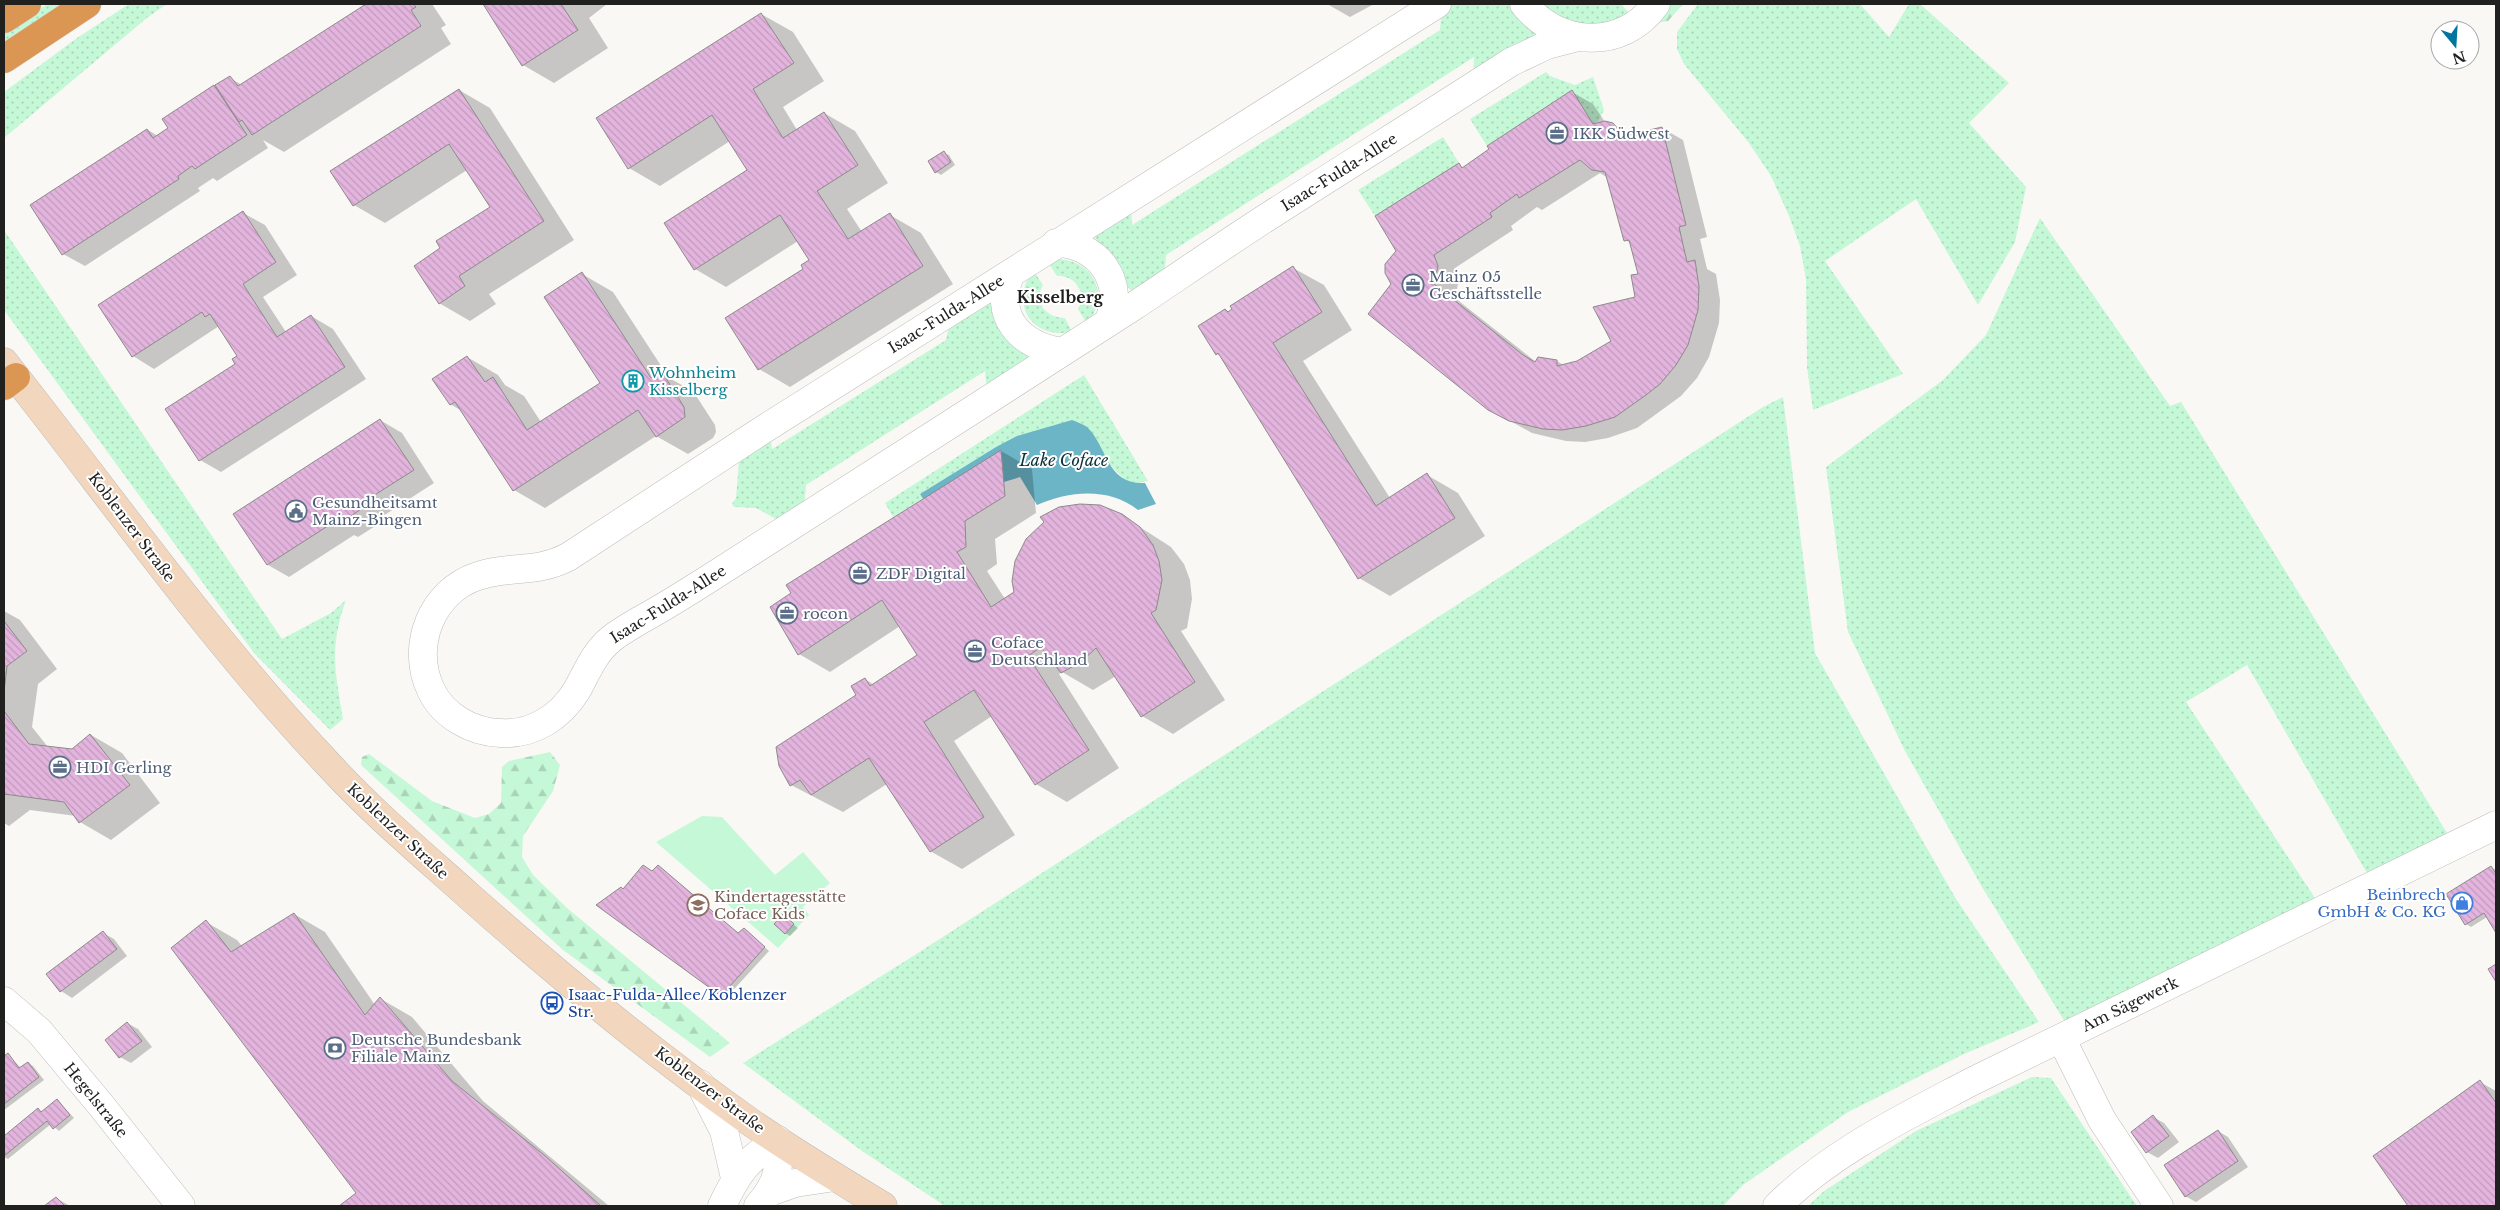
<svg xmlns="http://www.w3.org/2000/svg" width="2500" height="1210" font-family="'Libre Baskerville',serif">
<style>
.grass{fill:url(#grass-dots)}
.forest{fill:url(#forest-firs)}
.park{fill:#c5f8d6}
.water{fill:#6cb5c6}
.shadow{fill:#0003;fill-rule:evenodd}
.building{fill:url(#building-back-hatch);stroke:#8d8a8c;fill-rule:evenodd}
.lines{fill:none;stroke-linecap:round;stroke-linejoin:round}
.minor-casing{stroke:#bdbcb9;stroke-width:29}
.secondary-casing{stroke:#bdbcb9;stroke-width:29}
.trunk-casing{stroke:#d2d2d2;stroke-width:29}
.minor{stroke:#fff;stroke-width:28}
.secondary{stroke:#f2d7be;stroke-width:28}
.trunk{stroke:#dc9653;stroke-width:28}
.labels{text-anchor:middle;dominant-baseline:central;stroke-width:4;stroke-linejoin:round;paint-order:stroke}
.service-label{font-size:15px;fill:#4e5e75;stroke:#fff;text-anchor:start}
.street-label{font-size:15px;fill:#20201f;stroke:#fff}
.culture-label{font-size:15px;fill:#0d838f;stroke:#fff;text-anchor:start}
.shop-label{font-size:15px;fill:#366cbe;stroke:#fff;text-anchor:end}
.education-label{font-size:15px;fill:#785e54;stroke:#fff;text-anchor:start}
.transit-label{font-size:15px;fill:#164399;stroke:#fff;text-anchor:start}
.neighbourhood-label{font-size:16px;font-weight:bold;fill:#20201f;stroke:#fff}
.water-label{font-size:16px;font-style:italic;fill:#0b3038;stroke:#fff}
</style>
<defs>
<pattern id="grass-dots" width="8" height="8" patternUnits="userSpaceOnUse" patternTransform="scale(1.25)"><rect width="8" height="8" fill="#c5f8d6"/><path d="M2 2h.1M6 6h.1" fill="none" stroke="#a9d4b7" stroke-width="1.8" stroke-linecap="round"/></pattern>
<pattern id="forest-firs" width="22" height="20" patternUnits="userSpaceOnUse" patternTransform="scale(1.25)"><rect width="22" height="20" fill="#c5f8d6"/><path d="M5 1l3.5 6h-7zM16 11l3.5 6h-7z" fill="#a9d4b7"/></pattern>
<pattern id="building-back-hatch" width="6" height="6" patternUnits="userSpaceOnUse" patternTransform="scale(1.25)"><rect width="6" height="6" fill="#e3b4dd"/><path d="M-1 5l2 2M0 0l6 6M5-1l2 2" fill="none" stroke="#c29abd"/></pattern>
</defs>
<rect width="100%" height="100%" fill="#faf8f5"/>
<path class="grass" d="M47,4H62L4,42V33Z
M129,4H167L148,17L4,138V92L77,38Z
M1446,4H1515L1541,33L1473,81L1474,57L1166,255L1164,279L1137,290H1130L1090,230L1131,205L1132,225L1440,30L1442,6Z
M1535,4H1621L1629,13V18L1577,29Z
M1698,4H1860L1889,37L1909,4H1920L2009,83L1969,123L2026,187L2015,242L1978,305L1916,199L1825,261L1903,374L1813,410L1807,367L1806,279L1800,246L1789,216L1771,176L1749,143L1684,64L1677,49V32Z
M1546,72L1550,76L1575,85L1593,77L1604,110L1598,121L1593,124L1571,91L1487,146L1470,119Z
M1443,137L1459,163L1375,216L1358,190Z
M2040,218L2170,406L2181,402L2447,833L2368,875L2247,665L2186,702L2315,898L2065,1022L1982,887L1905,751L1848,632L1826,467L1943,380L1986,335Z
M4,230L282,639L331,613L346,600C329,648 335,671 343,719L330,730L254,653L4,310Z
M1054,259C1092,258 1112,293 1087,324L1078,309C1087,292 1075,275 1057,276L1047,261Z
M1033,270L1043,285C1033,302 1046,318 1065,318L1072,332C1031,340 1009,303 1033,270Z
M988,294L1031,363L987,392L985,371L806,485L804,510L778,520L756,508L734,507L732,504L736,498L739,461L770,435L772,449L946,340L950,321Z
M1084,375L1148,481L1132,484C1114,473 1105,458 1096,440L1055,425L996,447L920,494L923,498L893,517L885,503Z
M1783,397L1815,653L1956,899L2039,1022L1964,1054L1848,1112L1743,1185L1723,1206H945L862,1151L743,1063L918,953L1763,407Z
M2032,1077L2051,1078L2137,1206H1808L1824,1191L1916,1131Z"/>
<path class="forest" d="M1668,4H1683L1668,21L1657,23Z
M550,752L560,765L553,791L523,836L522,857L533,875L567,908L730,1043L710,1057L563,950L361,765L362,757L369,754L432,801L475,818L489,814L501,803L502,767L509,761Z"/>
<path class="park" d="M702,816L722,817L775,875L803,852L830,883L803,907L809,915L778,948L656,842Z"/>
<path class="water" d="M1072,420C1077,422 1083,424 1087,427C1108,447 1106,485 1145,483L1156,504L1138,510C1108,487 1070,491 1037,505L1020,477L1004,482L938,522L920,494L996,447L1017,436Z"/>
<path class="shadow" d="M369,4H432L446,25L441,28L451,44L284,152L263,140L268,148L217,181L213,178L198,188L200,191L85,266L63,254L148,130L158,136L170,129L215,87L220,90L230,78L242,85Z
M484,4H607L589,18L608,48L554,83L523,65Z
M1327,4H1374L1350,17Z
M761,14L793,32L824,81L783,107L797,130L824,113L855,131L888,183L847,209L862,232L890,215L921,233L953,284L790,387L759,369L727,319L805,269L811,261L798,241L726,287L695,269L748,170L730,141L660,186L629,168Z
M459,90L490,108L574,240L489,294L496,304L470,321L439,303L442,249L491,207L467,170L385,223L354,205Z
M1572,92L1593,104L1605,122L1632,135L1662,128L1683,140L1707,237L1700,239L1707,269L1716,274L1720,300L1719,323L1709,357L1697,378L1681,396L1637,428L1608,438L1585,442L1566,441L1532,433L1489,409L1393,284L1459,165L1464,168ZM1600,173L1608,178L1625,240L1631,243L1640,275L1636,298L1612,341L1578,362L1565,366L1557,361L1536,362L1455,298L1459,279L1455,268L1513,230L1511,226L1537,207L1542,210Z
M944,153L949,155L955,165L941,175L936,172Z
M243,213L265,225L297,275L263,297L286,332L311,316L333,329L366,379L221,472L200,460L239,356L219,326L154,369L133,356Z
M1293,268L1324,285L1352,330L1303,361L1390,498L1427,475L1458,493L1485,536L1390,596L1359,578L1221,356L1216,354L1225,310L1229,312Z
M582,274L613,292L669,378L693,391L715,425L716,432L713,438L688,454L656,436L545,508L514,490L462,411L450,404L467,357L498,375L505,385L524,396L541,422L602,383Z
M380,420L402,433L434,483L383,516L385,520L358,537L354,535L289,577L268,565Z
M1001,451L1032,469L1036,513L995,539L997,564L987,571L1005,599L1121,515L1171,547L1184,564L1190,580L1192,599L1187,628L1181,631L1225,700L1173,734L1142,716L1116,676L1093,690L1062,672L1059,674L1119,768L1067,802L1036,784L992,716L954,741L1015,835L962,869L930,851L887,784L843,812L791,785L858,695L865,679L874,685L919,656L900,626L830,672L799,654Z
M4,611L20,620L57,669L38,684L32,727L48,747L72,750L91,735L122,753L160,803L111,840L80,822L76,816L30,810L9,826L4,823Z
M659,866L739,934L744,929L769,951L726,998L624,890Z
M2491,867L2496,870V931L2487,917L2471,927L2466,924Z
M294,914L325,932L375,1005L381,999L412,1017L483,1101L609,1206H341L358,1193L206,922L237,940L242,946Z
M783,916L798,928L790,936L785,933Z
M103,933L114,939L127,956L72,998L61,991L48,974Z
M127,1023L138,1029L152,1047L131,1063L120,1057L106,1040Z
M8,1055L21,1068L28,1063L33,1066L44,1080L4,1110V1058Z
M2480,1082L2496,1091V1206H2410L2375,1156Z
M57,1100L74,1118L59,1131L51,1124L8,1159L4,1157V1137L38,1110L42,1112Z
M2153,1117L2164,1123L2179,1142L2158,1158L2147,1152Z
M2218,1131L2228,1137L2248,1167L2196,1202L2185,1196Z
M56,1198L70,1206H46Z"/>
<path class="building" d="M366,4H413L416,7L411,10L421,26L252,135L242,120L239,122L215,85L230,76L238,86Z
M483,4H561L578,30L522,66Z
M761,13L794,63L753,89L783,138L824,112L858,165L817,191L848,239L890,213L923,266L758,370L725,318L803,269L801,265L809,260L780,215L694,270L664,223L747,170L712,115L628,169L596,118Z
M214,85L247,135L195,169L192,166L178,176L179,179L62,255L30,205L147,129L153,138L168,128L162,119Z
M459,89L544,221L459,276L465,286L439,304L414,266L440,248L436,241L490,207L449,144L353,206L330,171Z
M1572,90L1593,124L1605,121L1613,123L1624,136L1662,127L1686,225L1679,227L1687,262L1695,260L1699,287L1698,310L1688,345L1676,365L1660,384L1646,395L1615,417L1586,426L1562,430L1543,429L1509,421L1488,410L1368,314L1391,284L1385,273V264L1396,251L1375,216L1459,163L1462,168L1489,149L1487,146ZM1580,160L1592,170L1605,172L1624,241L1629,240L1638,274L1631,275L1635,297L1593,307L1611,341L1577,361L1557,366V360L1538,357L1535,362L1523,355L1434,284L1438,266L1434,255L1492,217L1490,213L1517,194L1519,198Z
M944,151L951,162L935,173L928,161Z
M243,211L276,262L243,284L277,337L311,315L345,367L199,461L165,409L235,364L232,359L237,356L210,314L205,317L202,312L132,357L98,305Z
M1293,266L1322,312L1273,343L1376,506L1427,473L1455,518L1358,579L1220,356L1218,353L1216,355L1198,326L1225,309L1228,312L1232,309L1230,306Z
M582,272L651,378L662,372L684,407L685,417L656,437L638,410L513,491L455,402L450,405L432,379L467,356L485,382L493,377L527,430L600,383L544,297Z
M380,419L414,470L362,503L364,507L351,516L336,526L334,522L267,565L233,514Z
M1001,450L1005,496L965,521L966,547L957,552L991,607L1014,592L1012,581L1015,561L1026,539L1044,522L1040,517L1059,507L1080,504L1100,505L1122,514L1140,527L1153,545L1159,561L1162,580L1156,610L1151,613L1195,682L1141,717L1096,648L1081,662L1061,673L1041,647L1028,656L1089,750L1035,785L974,690L924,722L984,817L930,852L869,758L811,795L800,780L790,786L779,766L776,747L856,695L851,686L865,678L870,686L917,655L882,600L798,655L770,607L791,593L786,585Z
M4,621L27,651L7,666L4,692Z
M4,711L29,744L72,749L90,734L130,785L79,823L64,802L4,794Z
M643,865L652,871L658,865L738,933L744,928L765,947L721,996L596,905L621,887L623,889Z
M2491,866L2496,874V933L2484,913L2465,925L2446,894Z
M294,913L365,1015L380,997L452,1081L544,1155L601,1206H339L356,1193L171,948L206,920L231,952Z
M783,914L794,924L785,934L774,924Z
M103,931L117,949L60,992L46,974Z
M2496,964V982L2488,969Z
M127,1022L142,1041L119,1058L105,1040Z
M8,1053L19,1068L28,1062L39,1077L4,1104V1056Z
M2480,1080L2496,1103V1206H2408L2373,1156Z
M57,1099L70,1115L53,1129L47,1121L4,1156V1136L38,1108L41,1112Z
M2153,1115L2169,1136L2146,1153L2131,1132Z
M2218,1130L2238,1161L2185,1197L2164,1165Z
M56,1197L65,1206H44Z"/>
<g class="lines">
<g class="minor-casing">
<path id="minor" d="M1437,4L761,431L568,557C535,574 510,565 478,576C431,591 410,647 431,690C443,716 472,732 500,733C532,735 560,718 577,690C587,672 594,653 611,639C621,631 632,625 644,618C666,606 688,592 710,578C851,488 993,397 1134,306C1179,276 1224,245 1269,216C1350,164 1431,114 1511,62L1547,45L1578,37
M1524,4C1558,47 1623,51 1656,4
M1056,243C1098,243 1127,283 1108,322
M1011,273C992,316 1020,345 1061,352
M4,1001L39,1031L100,1104L181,1206
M2061,1038L2102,1120L2159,1206
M700,1084L724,1131L735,1178
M772,1191L795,1183L835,1177
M722,1206C737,1174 747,1159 778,1140
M758,1206C779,1182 779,1171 778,1140
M1777,1206C1832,1152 1903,1118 1971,1082L2496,825"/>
</g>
<g class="secondary-casing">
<path id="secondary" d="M4,362C111,497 210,639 329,765C372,812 421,853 469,896C558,975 655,1055 753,1124C795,1153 840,1180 883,1206"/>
</g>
<g class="trunk-casing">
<path id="trunk" d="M4,19L27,4
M4,59L87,4
M4,386L16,377"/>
</g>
<use href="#minor" class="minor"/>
<use href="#secondary" class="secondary"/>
<use href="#trunk" class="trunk"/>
</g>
<defs>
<g id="office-ring" transform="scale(1.125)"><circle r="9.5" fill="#fff" stroke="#5c6f8a" stroke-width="1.5"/><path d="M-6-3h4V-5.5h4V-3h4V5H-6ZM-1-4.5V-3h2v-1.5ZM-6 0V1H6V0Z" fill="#5c6f8a"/></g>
<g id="building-ring" transform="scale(1.125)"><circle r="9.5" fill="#fff" stroke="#0f9aa8" stroke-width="1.5"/><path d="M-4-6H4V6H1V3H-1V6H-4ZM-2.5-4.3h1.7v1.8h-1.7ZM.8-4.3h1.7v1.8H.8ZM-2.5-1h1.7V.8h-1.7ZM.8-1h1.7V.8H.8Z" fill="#0f9aa8"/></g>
<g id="civic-ring" transform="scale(1.125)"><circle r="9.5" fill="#fff" stroke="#5c6f8a" stroke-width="1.5"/><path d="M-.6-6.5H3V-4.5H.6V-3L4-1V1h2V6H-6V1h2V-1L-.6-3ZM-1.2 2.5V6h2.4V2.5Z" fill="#5c6f8a"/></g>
<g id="shop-ring" transform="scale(1.125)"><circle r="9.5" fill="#fff" stroke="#3f7fe0" stroke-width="1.5"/><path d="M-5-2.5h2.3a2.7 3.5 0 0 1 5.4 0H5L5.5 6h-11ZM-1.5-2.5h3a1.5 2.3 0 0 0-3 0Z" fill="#3f7fe0"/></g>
<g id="school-ring" transform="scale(1.125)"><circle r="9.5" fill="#fff" stroke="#8d6e63" stroke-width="1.5"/><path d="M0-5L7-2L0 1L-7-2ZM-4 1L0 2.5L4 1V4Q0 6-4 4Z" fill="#8d6e63"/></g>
<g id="bus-ring" transform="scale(1.125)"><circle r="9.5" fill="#fff" stroke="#1a4fb4" stroke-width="1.5"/><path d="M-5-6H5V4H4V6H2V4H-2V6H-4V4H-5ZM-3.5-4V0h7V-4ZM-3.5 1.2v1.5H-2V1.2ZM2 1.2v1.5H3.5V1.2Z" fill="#1a4fb4"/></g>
<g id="bank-ring" transform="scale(1.125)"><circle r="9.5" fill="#fff" stroke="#5c6f8a" stroke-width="1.5"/><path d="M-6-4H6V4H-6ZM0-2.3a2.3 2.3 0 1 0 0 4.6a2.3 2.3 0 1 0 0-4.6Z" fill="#5c6f8a"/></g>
</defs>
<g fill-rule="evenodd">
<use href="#office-ring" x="1557" y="133"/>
<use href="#office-ring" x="1413" y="285"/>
<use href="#building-ring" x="633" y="381"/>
<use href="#civic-ring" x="296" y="511"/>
<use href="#office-ring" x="860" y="573"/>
<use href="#office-ring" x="787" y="613"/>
<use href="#office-ring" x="975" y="651"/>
<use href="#office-ring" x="60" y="767"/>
<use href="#shop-ring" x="2462" y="903"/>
<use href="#school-ring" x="698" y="905"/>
<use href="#bus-ring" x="552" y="1003"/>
<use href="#bank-ring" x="335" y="1048"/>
</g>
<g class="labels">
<g class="service-label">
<text x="1573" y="133">IKK Südwest</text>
<text x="1429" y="276">Mainz 05<tspan x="1429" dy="17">Geschäftsstelle</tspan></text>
<text x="312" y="502">Gesundheitsamt<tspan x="312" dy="17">Mainz-Bingen</tspan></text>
<text x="876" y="573">ZDF Digital</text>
<text x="803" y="613">rocon</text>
<text x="991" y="642">Coface<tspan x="991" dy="17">Deutschland</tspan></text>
<text x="76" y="767">HDI Gerling</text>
<text x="351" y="1039">Deutsche Bundesbank<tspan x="351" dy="17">Filiale Mainz</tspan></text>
</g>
<g class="street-label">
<text transform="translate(1339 172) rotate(-32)">Isaac-Fulda-Allee</text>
<text transform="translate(946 314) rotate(-32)">Isaac-Fulda-Allee</text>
<text transform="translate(132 527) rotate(53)">Koblenzer Straße</text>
<text transform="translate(668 604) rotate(-32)">Isaac-Fulda-Allee</text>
<text transform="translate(398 831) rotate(43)">Koblenzer Straße</text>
<text transform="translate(2130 1004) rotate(-26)">Am Sägewerk</text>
<text transform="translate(710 1090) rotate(37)">Koblenzer Straße</text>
<text transform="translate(96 1100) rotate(51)">Hegelstraße</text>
</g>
<g class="culture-label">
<text x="649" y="372">Wohnheim<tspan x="649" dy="17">Kisselberg</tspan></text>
</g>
<g class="shop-label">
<text x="2446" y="894">Beinbrech<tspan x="2446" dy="17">GmbH &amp; Co. KG</tspan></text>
</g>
<g class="education-label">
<text x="714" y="896">Kindertagesstätte<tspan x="714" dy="17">Coface Kids</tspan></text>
</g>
<g class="transit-label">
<text x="568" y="994">Isaac-Fulda-Allee/Koblenzer<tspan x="568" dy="17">Str.</tspan></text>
</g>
<g class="neighbourhood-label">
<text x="1060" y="297">Kisselberg</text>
</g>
<g class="water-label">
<text x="1064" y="460">Lake Coface</text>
</g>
</g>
<rect width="2500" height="1210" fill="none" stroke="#20201f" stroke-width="10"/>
<g transform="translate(2455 45) rotate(162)"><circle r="24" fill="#ffffff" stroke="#a6a6a5"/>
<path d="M0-4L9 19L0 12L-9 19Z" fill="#00759f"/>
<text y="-8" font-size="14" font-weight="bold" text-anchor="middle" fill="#20201f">N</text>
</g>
</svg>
